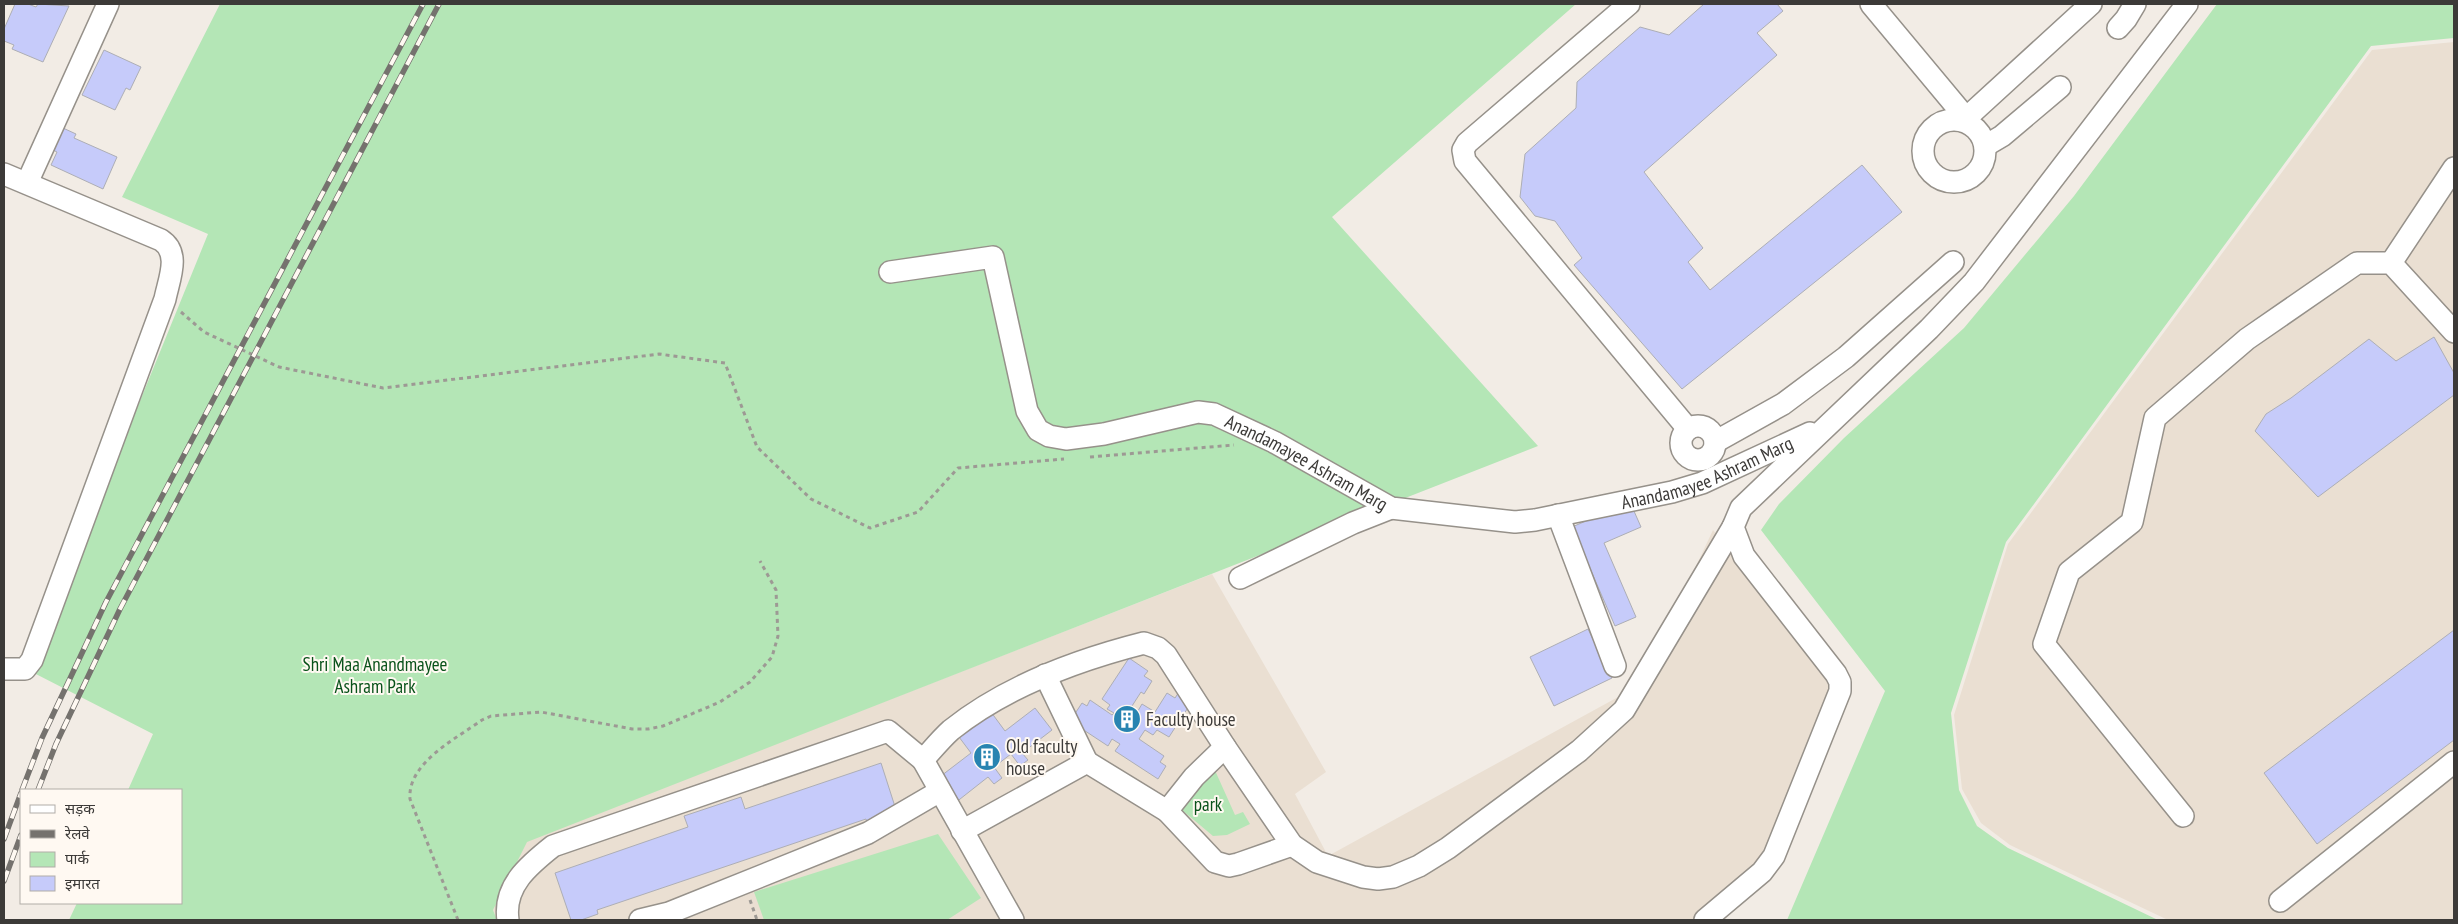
<svg xmlns="http://www.w3.org/2000/svg" width="2458" height="924" font-family="'PT Sans Narrow','Noto Sans Devanagari',sans-serif">
<style>
.built{fill:#eadfd2}
.green{fill:#b4e6b6}
.building{fill:#c6cbfa;stroke:#adaeb5}
.lines{fill:none;stroke-linecap:round;stroke-linejoin:round}
.minor-casing{stroke:#96918a;stroke-width:24}
.path{stroke:#9d9994;stroke-width:3;stroke-dasharray:4 4;stroke-linecap:butt}
.minor{stroke:#fff;stroke-width:21}
.rail-casing{stroke:#75726e;stroke-width:5.5}
.rail{stroke:#fff9f2;stroke-width:4;stroke-dasharray:11;stroke-linecap:butt}
.labels{text-anchor:middle;dominant-baseline:central;stroke-width:4;stroke-linejoin:round;paint-order:stroke}
.street-label{font-size:19px;fill:#3c3a38;stroke:#fff9f2}
.park-label{font-size:19px;fill:#09521a;stroke:#fff9f2}
.poi-label{font-size:19px;fill:#3c3a38;stroke:#fff9f2;text-anchor:start}
</style>
<rect width="100%" height="100%" fill="#f2ece5"/>
<path class="built" d="M2454,42V920H2168L2010,845L1981,823L1962,789L1954,715L2008,544L2372,50Z
M1713,530L1832,678L1826,729L1763,857L1695,920H497L493,910L524,842L1212,574L1326,772L1295,794L1328,856L1640,685Z"/>
<path class="green" d="M220,4H1576L1332,217L1538,446L527,842L493,910L497,920H69L77,903H181V790H128L153,734L30,671L208,234L122,197Z
M2217,4H2454V38L2371,46L2006,542L1951,713L1959,790L1977,826L2008,848L2158,920H1787L1885,691L1761,530L1779,504L1844,438L1964,328L2074,196Z
M1213,766L1235,815L1243,812L1250,824L1227,835L1213,836L1176,805Z
M938,834L981,898L947,920H764L754,892Z"/>
<path class="building" d="M15,4H28L36,7L38,4L69,6L43,62L12,49L14,45L4,41V29Z
M1704,4H1777L1783,11L1757,33L1777,55L1644,172L1703,248L1688,262L1710,290L1862,165L1902,212L1682,389L1574,265L1582,258L1555,221L1535,216L1520,197L1525,154L1576,108L1577,82L1640,27L1669,35Z
M104,50L141,67L130,90L126,88L115,110L82,95Z
M63,128L76,134L74,138L117,157L103,189L51,165L57,152L53,150Z
M2434,337L2454,373V395L2318,497L2255,431L2266,414L2291,398L2369,339L2396,361Z
M1630,502L1641,527L1604,543L1636,617L1615,626L1572,527Z
M1588,629L1612,678L1554,706L1530,657Z
M2454,630V740L2317,844L2264,773Z
M1129,658L1148,671L1144,676L1152,681L1144,694L1141,692L1132,706L1135,708L1132,714L1135,716L1142,704L1155,712L1167,693L1175,698L1179,692L1191,703L1169,737L1157,730L1153,735L1145,730L1139,739L1164,756L1160,762L1166,766L1158,779L1115,751L1120,744L1112,739L1108,746L1070,721L1082,703L1087,706L1090,700L1112,715L1114,713L1107,709L1110,705L1102,699Z
M1035,708L1052,730L1022,753L1028,760L1020,766L1011,754L994,767L1002,778L994,784L988,777L955,803L937,779L971,753L959,737L991,712L1005,731Z
M881,763L898,816L868,826L866,819L597,910L598,914L581,920H571L555,873L688,827L684,816L741,797L745,809Z"/>
<g class="lines">
<g class="minor-casing">
<g id="minor">
<path d="M1629,4L1467,143L1463,150L1465,161L1688,429"/>
<path d="M1871,4L1966,118"/>
<path d="M2118,28L2126,19L2135,4"/>
<circle cx="1954" cy="151" r="31"/>
<path d="M1963,121L2091,4"/>
<path d="M1985,146L2002,136L2060,87"/>
<path d="M4,174L161,240C181,253 169,279 165,299L32,660L25,669H4"/>
<path d="M27,183L108,4"/>
<path d="M2391,263L2454,168"/>
<path id="s1" d="M890,272L993,257L1027,411L1038,430L1049,436L1066,439L1104,434L1198,412L1214,414L1274,442L1391,508L1515,522L1535,520L1672,492L1702,483L1810,433"/>
<circle cx="1698" cy="443" r="17"/>
<path d="M1715,442L1783,404L1846,357L1953,262"/>
<path d="M1558,515L1615,666"/>
<path d="M1240,578L1353,523L1391,508"/>
<path d="M1045,675L1087,762"/>
<path d="M923,760L1013,920"/>
<path d="M1167,811L1194,777L1225,747"/>
<path d="M2183,816L2044,644L2069,572L2132,522L2155,418L2247,339L2357,263H2391L2454,332"/>
<path d="M962,831L1087,762L1167,811L1215,862L1229,866L1238,864L1292,845"/>
<path d="M2280,901L2454,762"/>
<path d="M508,920C503,886 529,865 553,846L888,731L923,760C932,750 941,739 951,730C1006,686 1077,660 1144,643L1158,648L1166,655L1225,747L1292,845L1317,862L1363,877L1378,879L1393,877L1419,866L1448,848L1579,751L1624,710L1733,527"/>
<path d="M640,920L669,913L868,833L940,791"/>
<path d="M1705,920L1762,872L1774,856L1840,691V682L1836,674L1744,556L1733,527L1741,508L1929,329L1974,282L2187,4"/>
</g>
</g>
<path class="path" d="M181,312L204,332L279,367L383,388L659,354L725,363L757,447L811,499L870,528L918,512L958,468L1064,459
M1090,457L1234,445
M750,900L757,920
M458,920L410,799C407,763 457,738 482,720L491,716L541,712L632,729H648L663,726L720,702L750,682L772,657L778,636L776,590L760,561"/>
<use href="#minor" class="minor"/>
<g class="rail-casing">
<path id="rail" d="M22,790L42,738L106,602L423,4
M38,790L56,744L120,609L439,4
M4,839L21,793
M4,881L21,835"/>
</g>
<use href="#rail" class="rail"/>
</g>
<defs>
<g id="building-disc" transform="scale(1.4375)"><circle r="9.5" fill="#2884b1" stroke="#fff9f2"/><path d="M-4-6H4V6H1V3H-1V6H-4ZM-2.5-4.3h1.7v1.8h-1.7ZM.8-4.3h1.7v1.8H.8ZM-2.5-1h1.7V.8h-1.7ZM.8-1h1.7V.8H.8Z" fill="#fff"/></g>
</defs>
<g fill-rule="evenodd">
<use href="#building-disc" x="1127" y="719"/>
<use href="#building-disc" x="987" y="757"/>
</g>
<g class="labels">
<g class="street-label">
<text stroke="none"><textPath href="#s1" startOffset="569">Anandamayee Ashram Marg</textPath></text>
<text stroke="none"><textPath href="#s1" startOffset="989">Anandamayee Ashram Marg</textPath></text>
</g>
<g class="park-label">
<text x="375" y="664">Shri Maa Anandmayee<tspan x="375" dy="22">Ashram Park</tspan></text>
<text x="1208" y="804">park</text>
</g>
<g class="poi-label">
<text x="1146" y="719">Faculty house</text>
<text x="1006" y="746">Old faculty<tspan x="1006" dy="22">house</tspan></text>
</g>
</g>
<rect width="2458" height="924" fill="none" stroke="#3c3a38" stroke-width="10"/>
<rect x="20" y="789" width="162" height="115" fill="#fff9f2" stroke="#b1ada8"/>
<rect x="30" y="805" width="25" height="8" fill="#ffffff" stroke="#b1ada8"/>
<text x="65" y="814" font-size="15" fill="#3c3a38">सड़क</text>
<rect x="30" y="830" width="25" height="8" fill="#75726e" stroke="#b1ada8"/>
<text x="65" y="839" font-size="15" fill="#3c3a38">रेलवे</text>
<rect x="30" y="852" width="25" height="15" fill="#b4e6b6" stroke="#b1ada8"/>
<text x="65" y="864" font-size="15" fill="#3c3a38">पार्क</text>
<rect x="30" y="876" width="25" height="15" fill="#c6cbfa" stroke="#b1ada8"/>
<text x="65" y="889" font-size="15" fill="#3c3a38">इमारत</text>
</svg>
